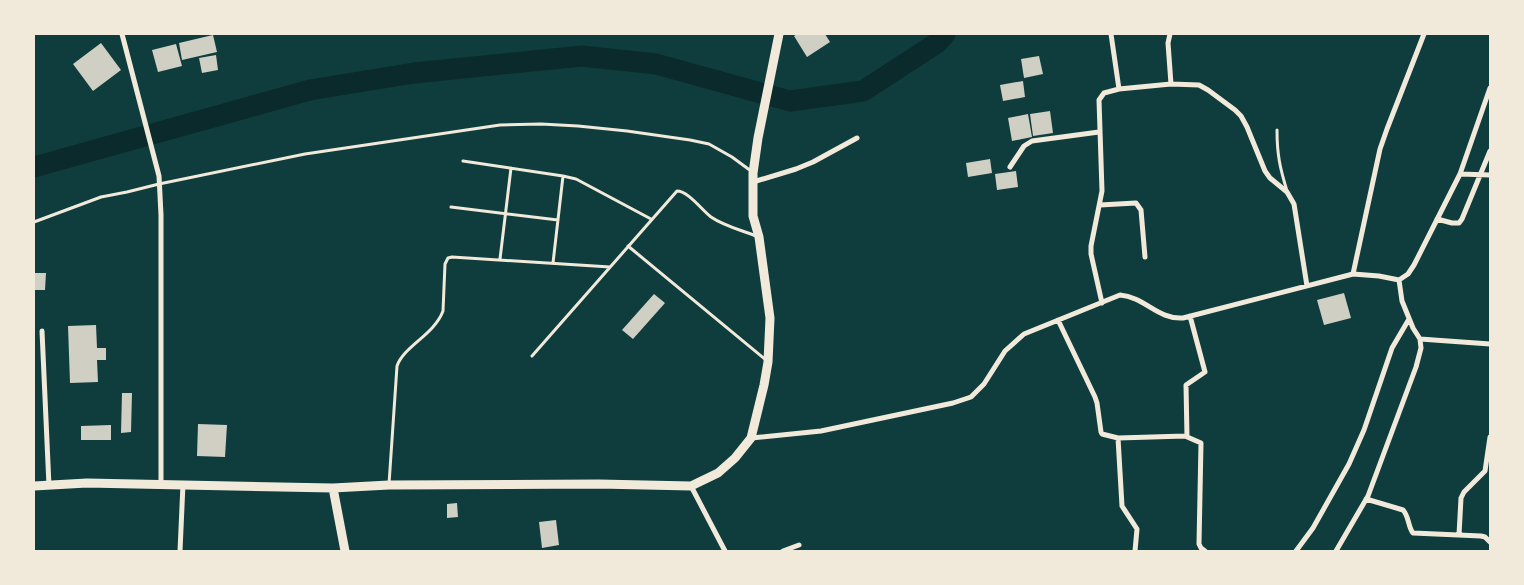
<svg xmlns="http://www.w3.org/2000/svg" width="1524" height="585" font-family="Barlow,sans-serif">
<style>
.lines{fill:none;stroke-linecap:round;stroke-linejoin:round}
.river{stroke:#0a2a2b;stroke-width:21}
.building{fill:#cfcfc3}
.service{stroke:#f1e9da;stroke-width:3}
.minor{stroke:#f1e9da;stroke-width:5}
.tertiary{stroke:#f1e9da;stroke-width:9}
</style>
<rect width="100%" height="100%" fill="#0f3d3e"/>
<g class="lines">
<path class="river" d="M34,167L310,90L414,73L582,56L656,64L790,101L863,91L937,43L945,34"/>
</g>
<path class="building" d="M797,34H825L830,42L807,57L794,36Z
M213,35L217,52L182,60L179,43Z
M101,43L121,70L93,91L73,64Z
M176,44L182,66L158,72L152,50Z
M216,55L218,70L202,73L199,58Z
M1039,56L1043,74L1024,78L1021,59Z
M1023,81L1025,97L1003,101L1000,85Z
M1050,111L1053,133L1033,136L1030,114Z
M1028,114L1032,137L1012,141L1008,118Z
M990,159L992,173L968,177L966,163Z
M1016,171L1018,187L997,190L995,174Z
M34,273H46L45,290H34Z
M1344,293L1351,318L1324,325L1317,300Z
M654,294L665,303L633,339L622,330Z
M96,325L97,348H106V360H97L98,382L70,383L68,326Z
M122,393H132L131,432L121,433Z
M198,424L227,425L225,457L197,456Z
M111,425V440H81V426Z
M457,503L458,517L447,518V504Z
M556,520L559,545L542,548L539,522Z"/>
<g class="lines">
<path class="service" d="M1277,130C1277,155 1280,168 1287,191
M463,161L563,176L576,179L651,219
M451,207L558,220
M34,222L101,197L127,192L159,184L305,154L500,125L541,124L578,126L627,131L690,140L709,144L732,157L751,171
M628,246L766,360
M500,259L511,168
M553,263L563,176
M532,356L677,191C688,191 702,210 711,217C724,226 741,230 756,236
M389,484L397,366C404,346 434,335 443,311L445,264L448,258L452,257L610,267"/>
<path class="minor" d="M122,34L159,176L161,215V484
M1111,34L1119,89
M1170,34L1168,43L1171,84
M1010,167L1024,146L1032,141L1099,132
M1460,174L1490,175
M753,182L796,169L813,162L857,138
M1100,205L1136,203L1141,210L1145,257
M1437,219L1452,223H1459L1462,219L1490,151
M1353,274L1380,149L1387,129L1424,34
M1399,280L1408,274L1414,265L1460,174L1490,88
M1102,303L1091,254V246L1102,191L1099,100L1104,93L1119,89L1171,84L1199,85L1208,90L1235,110L1241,116L1247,127L1265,171L1270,178L1287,192L1294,204L1307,286
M1058,320L1095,397L1097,403L1101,432L1102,434L1118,438L1185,436L1201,443L1199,544L1201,548L1205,551
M42,331L49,486
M1420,339L1490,344
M1187,437L1186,385L1205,372L1190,316
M751,438L821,431L953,403L971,397L984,384L1005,351L1024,334L1120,295C1145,297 1158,320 1183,318L1353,274L1379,276L1399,280
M1118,438L1122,506L1137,529L1135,551
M691,486L725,551
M1366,499L1403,510C1409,516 1408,527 1413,533L1481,536L1485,537L1490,542
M1459,535L1461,498L1464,492L1485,471L1490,437
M180,551L183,484
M783,551L799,545
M1296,551L1313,528L1349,464L1364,430L1392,348L1409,319
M1336,551L1368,496L1416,367L1421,348L1420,339L1413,328L1402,301L1399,280"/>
<path class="tertiary" d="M34,486L87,483L333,488L389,485L599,484L691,486L718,473L735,458L751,438L764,385L768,362L770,318L759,237L753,216V173L758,138L779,34
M333,488L345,551"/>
</g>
<rect width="1524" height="585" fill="none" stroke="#f1e9da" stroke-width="70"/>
</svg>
